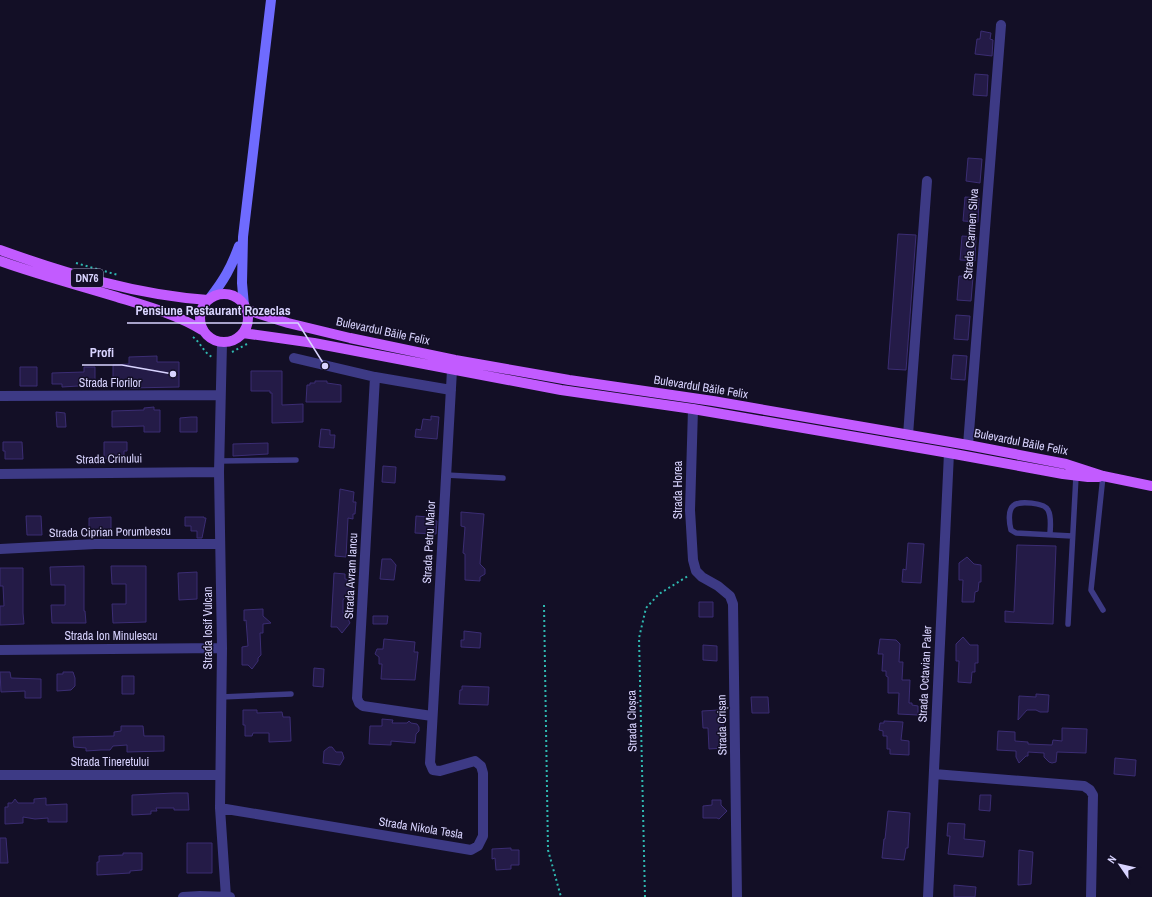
<svg xmlns="http://www.w3.org/2000/svg" width="1152" height="897" font-family="'Archivo Narrow',sans-serif">
<style>
.building{fill:#241b47;stroke:#3b2d73}
.lines{fill:none;stroke-linecap:round;stroke-linejoin:round}
.path{stroke:#2fb8b0;stroke-width:2;stroke-dasharray:2 3;stroke-linecap:butt}
.lane{stroke:#3d3a85;stroke-width:5.5}
.street{stroke:#3d3a85;stroke-width:10}
.secondary{stroke:#6f6bff;stroke-width:10}
.primary{stroke:#c25bff;stroke-width:10}
.labels{text-anchor:middle;dominant-baseline:central;stroke-width:3;stroke-linejoin:round;paint-order:stroke}
.shield{fill:#130f26;stroke:#9e99be;stroke-width:1}
.shield-label{font-size:11px;font-weight:bold;fill:#d9d4ff}
.street-label{font-size:12px;fill:#d9d4ff;stroke:#130f26}
.leader{fill:none;stroke:#d9d4ff;stroke-width:1.5}
.callout-dot{fill:#d9d4ff;stroke:#130f26;stroke-width:1.5}
.callout-label{font-size:13px;text-anchor:middle;font-weight:bold;fill:#d9d4ff;stroke:#130f26;stroke-width:3;stroke-linejoin:round;paint-order:stroke}
</style>
<rect width="100%" height="100%" fill="#130f26"/>
<path class="building" d="M981,31L991,33L990,39L993,40L992,56L975,54L977,39H980Z
M975,74L988,75L987,96L973,95Z
M968,158L982,159L980,183L966,181Z
M965,197L979,198L978,222L963,221Z
M898,234L916,235L906,370L888,369Z
M962,236L976,237L975,261L960,260Z
M959,276L973,277L971,301L957,300Z
M956,315L970,316L968,340L954,339Z
M953,355L967,356L965,380L951,379Z
M157,356V362H179V387L130,388V383H113V365L129,364V357Z
M20,367H37V386H20Z
M84,367H95V385L62,387V384H52V373L84,372Z
M251,371H282V405L303,404V422L272,423V393H270V391H251Z
M315,381H327V383L341,385V402H306L307,385H310V383H315Z
M154,407V410H160V432H144V426L112,427V411L144,410V408Z
M56,412L65,413L66,427H57Z
M431,416L439,417L437,439L415,437L416,429L421,430L423,419L431,420Z
M191,417H197V432H180V418Z
M321,429L330,430V435H335L334,448L319,447Z
M3,442H22L23,459H5V451H3Z
M104,442H127V451H124V461H112V459L104,458Z
M268,443V454L233,456V444Z
M383,466L396,467L395,483L382,482Z
M340,489L354,492L353,502H356L355,514H353V519L348,518L346,557L335,556Z
M461,512L484,514L480,564L485,569V574L480,577V581L465,580V554L463,553L465,527L461,526Z
M26,516H41L42,535H27Z
M416,516L428,517V520L437,521L436,534L415,533Z
M111,517V533L89,534V518Z
M185,517H204V518H206L202,538H197V531H191V526H185Z
M908,543L924,544L921,583L902,582L903,569L906,570Z
M1017,545L1056,546L1053,624L1005,622V611L1014,612Z
M967,557L974,564L981,565V582H979L978,591L975,592L974,602H962L963,580H959V563Z
M382,559H391L396,565L394,580L380,579Z
M84,566V611H85L86,623H52L51,605H65V585H51L50,567Z
M111,566H146V622L113,623L112,604H126V584H112Z
M0,568H23V613L24,624L0,625V606H4L3,586H0Z
M197,572V599L179,600L178,573Z
M334,573L345,574V579L350,580L349,586L352,589L343,600V613H348V619L350,623L342,633L337,627H331Z
M699,602H713V617H699Z
M263,609V616L271,623L263,624V633H260L261,655L258,658V661L252,669L248,665H242V647L248,646L246,620L244,621V610Z
M373,616H388L387,624H373Z
M464,631L481,633L480,648L461,647V640H464Z
M963,637L970,645H978V663H975V672H972L971,683L958,682L959,661H956V644Z
M384,639L415,642L414,652H418L415,680L381,679L382,664H379V657L375,654L377,649H383Z
M880,639L896,640L900,644L899,662H903L902,680H910L909,703H912V705L918,706V715L898,714L899,693H888V677L886,676V671H882L883,654H878Z
M703,645L717,646V661L703,660Z
M314,668L324,669L323,687L313,686Z
M0,672H10L11,678L41,679V698H25V691L1,692Z
M63,672H73L75,678V686L71,690L57,691V674H63Z
M122,676H134V694H122Z
M462,686L489,687L488,705L459,704L460,690H462Z
M1036,694L1049,695L1048,712H1040L1036,710H1027L1018,720L1019,696L1036,697Z
M751,697H768L769,713H752Z
M243,710H257V713L282,712L283,717H290L291,741L269,742V733H253L252,736H245V725H243Z
M719,710L720,720L723,719L724,748L709,749L708,728H703L702,711Z
M382,719L393,720L392,723H407L409,721L411,723L417,724L419,727V731L416,734L415,743L391,741V745L369,744L370,726H382Z
M884,721L903,722L901,740L909,741V755L890,754V749H887V736H883V731L879,730L880,723H884Z
M121,726H143L144,736H164V751L127,752V745L113,746L110,750H101L86,751V748L74,747L73,737L114,736V732L121,731Z
M1062,728L1087,729L1086,753L1057,752L1056,762L1052,763L1049,762L1044,757V753L1028,752V756H1026L1019,763L1016,757V751L997,750L998,731L1015,732V741L1028,742V744L1052,745L1053,740L1062,741Z
M329,747H332L336,752H342L344,758L340,765L323,763L324,751Z
M1115,758L1136,760L1135,776L1114,774Z
M174,793H188L189,810H174V808H156L157,811H151V814L132,815V795Z
M980,795H991L990,811L979,810Z
M46,798V805L67,804V822H48V818L35,819L23,817V823L5,824V807H8V803H12L15,799L18,803H34V799Z
M712,800H721V805L727,811L719,819L717,818H703V806L712,805Z
M888,811L910,813L908,848H906L904,860L882,858L884,839H885Z
M948,823L965,824L964,839L985,841L983,857L948,854L950,836H947Z
M0,838H6L8,863H0Z
M187,843H212V873H187Z
M511,848V850H519V865H511V869L496,870L495,858L492,859V849Z
M1019,850L1033,852L1031,884L1018,885Z
M123,853H142V870L130,871V873L97,875V862H99V856L123,855Z
M954,885L976,887L975,897H954Z"/>
<g class="lines">
<path class="path" d="M76,263L118,275
M193,337C201,343 204,353 212,357
M232,352L247,344
M544,605L548,850L561,897
M645,897L639,638L646,608L659,594L688,576"/>
<path class="lane" d="M219,461L296,460
M446,475L503,478
M1050,535C1050,528 1052,517 1048,510C1045,503 1019,500 1013,506C1008,510 1009,523 1011,530L1016,533L1072,536
M1103,610L1091,590L1103,476
M1068,624L1076,476
M221,697L291,694"/>
<path class="street" d="M222,343L219,472L222,648L220,808L226,897
M294,358L375,377L451,390
M375,377L357,698L359,703L363,706L432,716
M0,396L220,395
M693,409L690,510L693,560L696,571L702,577L718,586L730,596L733,604L737,897
M908,435L927,181
M968,445L1001,25
M0,474L219,472
M0,549L95,544H220
M0,650L222,648
M934,774L1084,786L1090,790L1093,795L1091,897
M0,775H220
M220,808L471,850L478,846L483,836V773L481,766L475,761L440,771L433,770L430,763L452,370
M183,897L200,896L230,897
M928,897L949,453"/>
<path class="secondary" d="M210,298C224,280 231,268 239,246
M244,306L242,283L243,237L271,0"/>
<path class="primary" d="M0,250C67,274 137,295 208,300
M0,261C39,275 78,285 117,297C146,306 176,314 202,330
M200 318a24 24 0 1 1 48 0a24 24 0 1 1-48 0Z
M247,310L288,323L350,338L455,360L569,380L713,401L968,445L1066,464L1103,476L1152,486
M243,333L314,343L561,390L693,409L949,453L1063,474L1088,477H1099"/>
</g>
<g class="labels">
<rect class="shield" x="71" y="269" width="32" height="18" rx="3"/>
<g class="shield-label">
<text x="87" y="278">DN76</text>
</g>
<g class="street-label">
<text transform="translate(971 234) rotate(-86)">Strada Carmen Silva</text>
<text transform="translate(383 331) rotate(12)">Bulevardul Băile Felix</text>
<text x="110" y="383">Strada Florilor</text>
<text transform="translate(701 387) rotate(9)">Bulevardul Băile Felix</text>
<text transform="translate(1021 442) rotate(11)">Bulevardul Băile Felix</text>
<text transform="translate(109 459) rotate(-1)">Strada Crinului</text>
<text transform="translate(678 490) rotate(-90)">Strada Horea</text>
<text transform="translate(110 532) rotate(-1)">Strada Ciprian Porumbescu</text>
<text transform="translate(429 542) rotate(-87)">Strada Petru Maior</text>
<text transform="translate(351 576) rotate(-87)">Strada Avram Iancu</text>
<text transform="translate(208 628) rotate(-90)">Strada Iosif Vulcan</text>
<text x="111" y="636">Strada Ion Minulescu</text>
<text transform="translate(925 674) rotate(-87)">Strada Octavian Paler</text>
<text transform="translate(632 721) rotate(-91)">Strada Cloșca</text>
<text transform="translate(722 725) rotate(-91)">Strada Crișan</text>
<text x="110" y="762">Strada Tineretului</text>
<text transform="translate(421 828) rotate(9)">Strada Nikola Tesla</text>
</g>
</g>
<path class="leader" d="M325 366L298 323H127M173 374L122 365H82"/>
<g class="callout-dot">
<circle cx="325" cy="366" r="4"/>
<circle cx="173" cy="374" r="4"/>
</g>
<g class="callout-label">
<text x="213" y="315">Pensiune Restaurant Rozeclas</text>
<text x="102" y="357">Profi</text>
</g>
<g transform="translate(1120 865) rotate(304)" stroke="#130f26" stroke-width="3" paint-order="stroke">
<path d="M0-3L7 15L0 10L-7 15Z" fill="#d9d4ff"/>
<text y="-6" font-size="11" font-weight="bold" text-anchor="middle" fill="#d9d4ff">N</text>
</g>
</svg>
